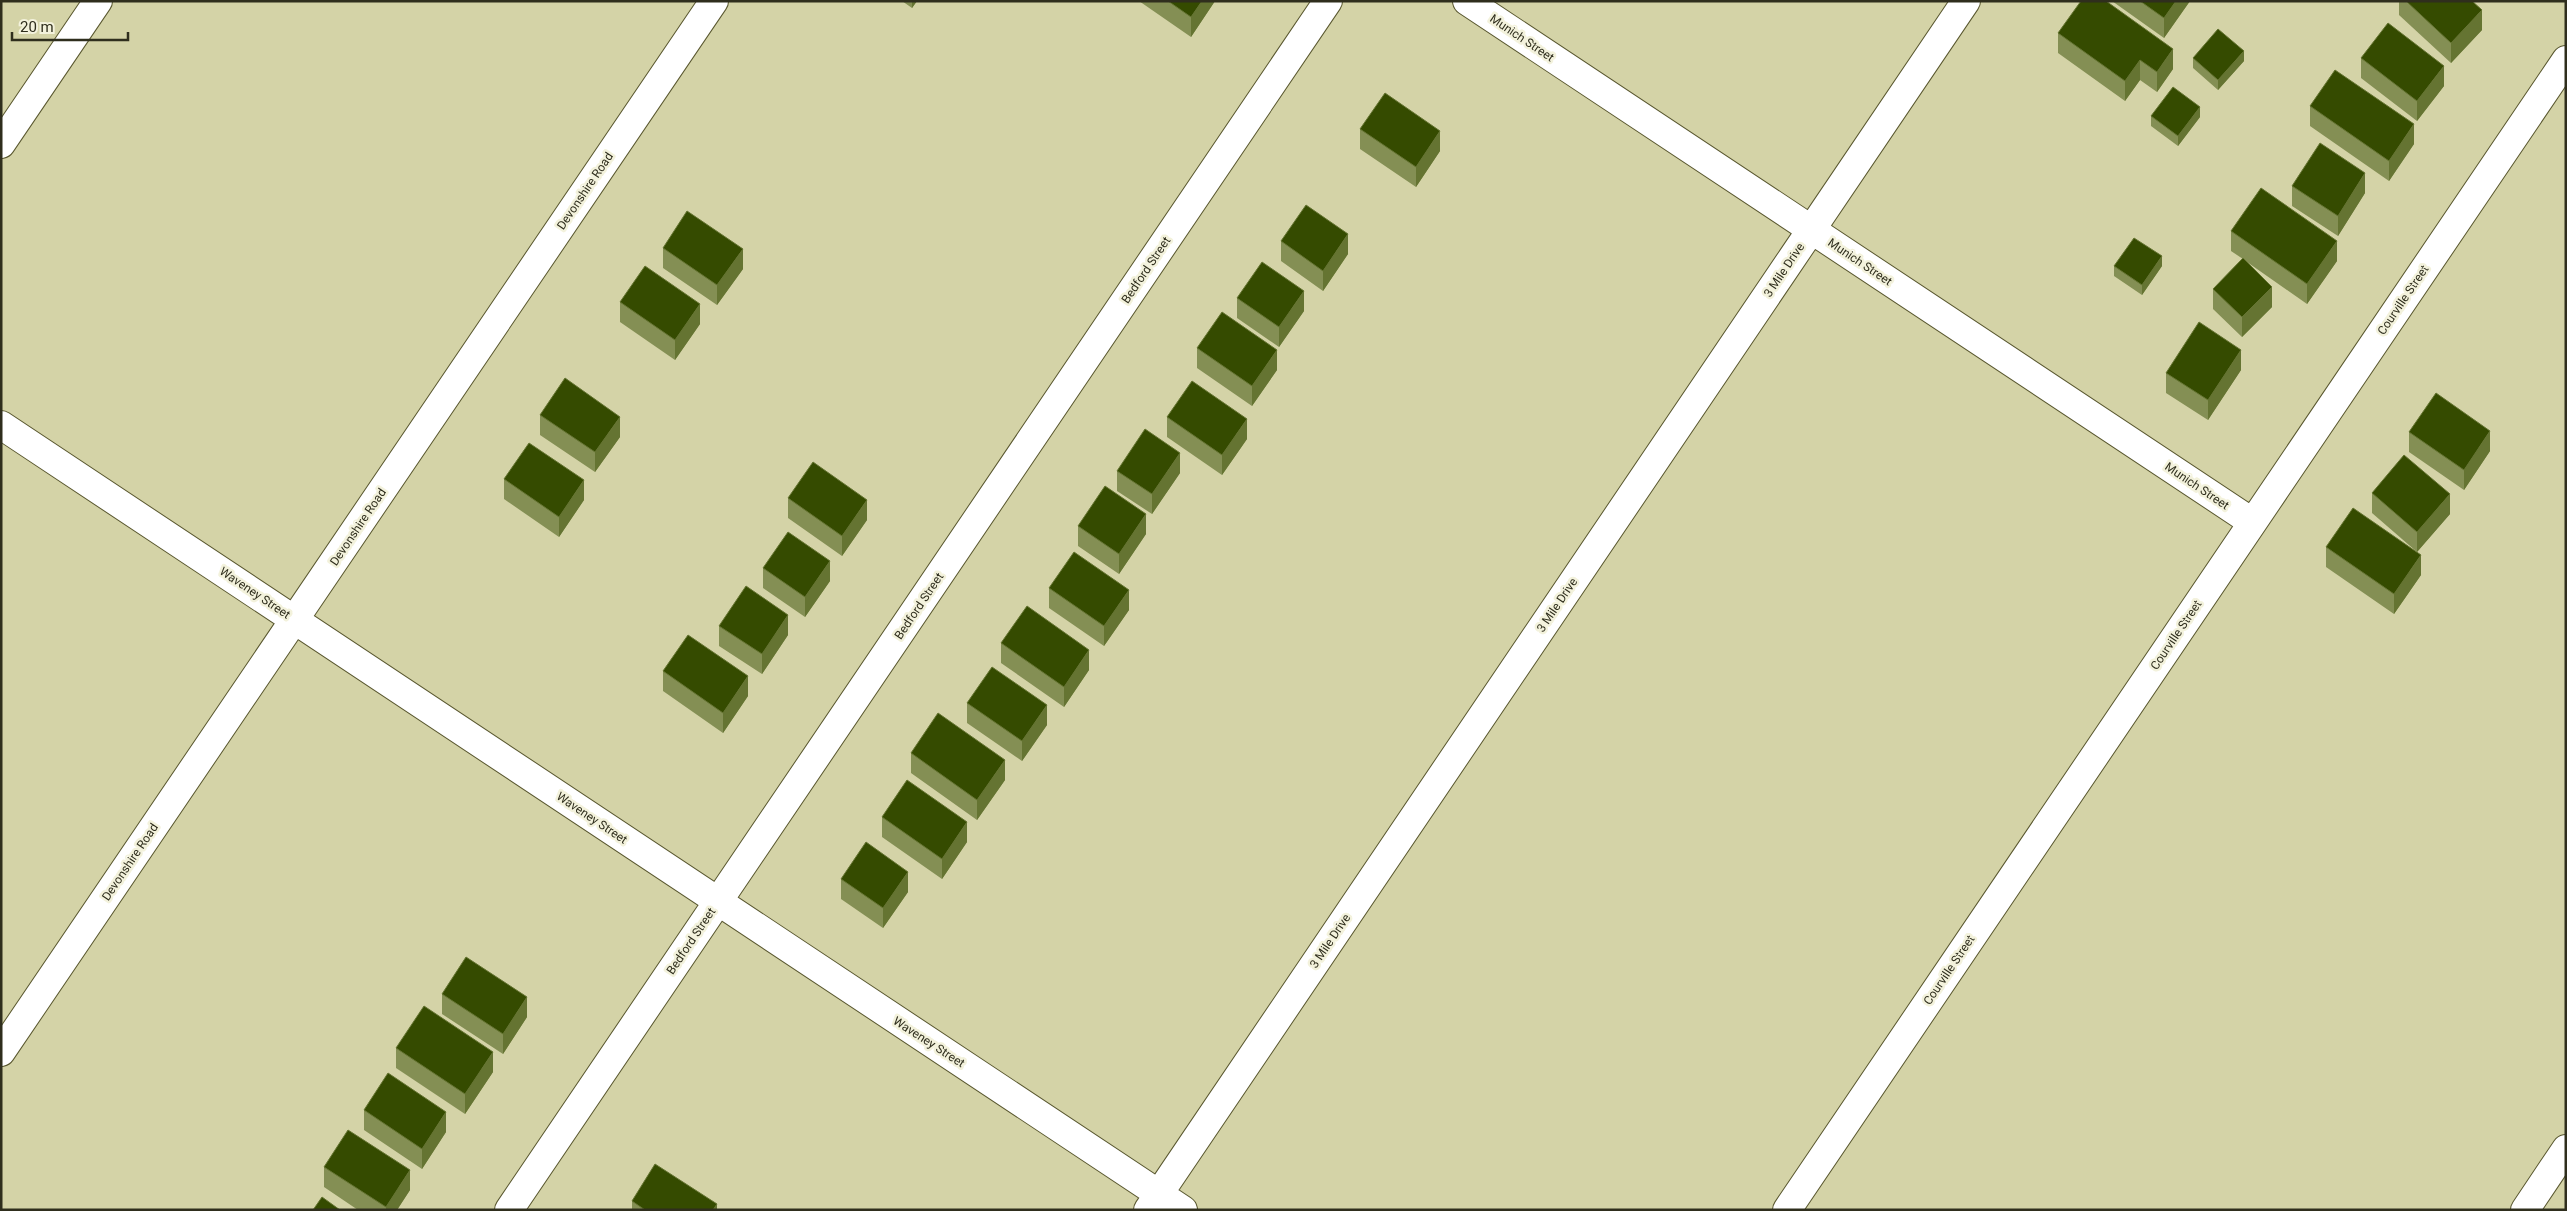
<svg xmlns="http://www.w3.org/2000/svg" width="2567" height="1211" font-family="Roboto,sans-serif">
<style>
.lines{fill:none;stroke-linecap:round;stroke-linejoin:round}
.minor-casing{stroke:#59572f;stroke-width:30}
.minor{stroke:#fff;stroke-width:28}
.wall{fill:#848f54}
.shaded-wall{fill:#657432}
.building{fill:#354b00;stroke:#657432}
.labels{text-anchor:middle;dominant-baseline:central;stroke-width:5;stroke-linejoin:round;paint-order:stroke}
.street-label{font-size:12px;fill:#2f2e1d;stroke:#f3f2dc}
</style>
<rect width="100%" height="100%" fill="#d4d3a7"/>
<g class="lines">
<g class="minor-casing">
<path id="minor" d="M1467,1L2252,522
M1,144L98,1
M1,425L1183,1210
M1,1052L714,1
M509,1210L1328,1
M1148,1210L1966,1
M1787,1210L2566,60
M2525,1210L2566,1149"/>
</g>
<use href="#minor" class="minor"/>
</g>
<path class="wall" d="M902,1H917L912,8Z
M1139,1H1215L1191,37Z
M2112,1H2190L2164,38Z
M2399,1H2472L2482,30L2451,63L2399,15Z
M2058,33L2173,69L2157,92L2140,80L2125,101L2058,53Z
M2193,58L2244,61L2218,90L2193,68Z
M2361,58L2444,86L2417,121L2361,78Z
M2310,106L2414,144L2389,181L2310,126Z
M2151,116L2200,117L2178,146L2151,126Z
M1360,129L1440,151L1416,187L1360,149Z
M2292,186L2365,193L2338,236L2292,206Z
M2231,231L2337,261L2307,304L2247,262L2272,307L2242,337L2213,309V289L2243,259L2231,251Z
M1281,241L1348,254L1323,291L1281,261Z
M663,248L743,269L717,305L663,268Z
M2114,266H2162L2142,295L2114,276Z
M1237,298L1304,311L1279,347L1237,318Z
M620,302L700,324L675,360L620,322Z
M1197,348L1277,370L1252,406L1197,368Z
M2241,370L2208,420L2166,393V373Z
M540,415L620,437L595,472L540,435Z
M1167,417L1247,439L1222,475L1167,437Z
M2409,432L2490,451L2464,490L2409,452Z
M1117,471L1180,473L1152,514L1117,491Z
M504,479L584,500L559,537L504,499Z
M2372,493L2450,514L2417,552L2372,513Z
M788,498L867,520L842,556L788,518Z
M1078,526L1146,534L1119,574L1078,546Z
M2326,547L2421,575L2394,614L2326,567Z
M763,568L830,581L805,617L763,588Z
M1049,588L1129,610L1104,646L1049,608Z
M719,626L788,635L762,674L719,646Z
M1001,643L1089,670L1064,707L1001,663Z
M663,671L748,696L723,733L663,691Z
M967,703L1047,725L1022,761L967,723Z
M911,753L1005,780L977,820L911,773Z
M882,817L967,842L942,879L882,837Z
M841,879L908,892L883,928L841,899Z
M442,994L527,1017L503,1054L442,1014Z
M396,1048L493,1072L465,1114L396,1068Z
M364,1110L446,1132L422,1169L364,1130Z
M324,1167L410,1190L397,1210H358L324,1187Z
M632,1201L717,1210H632Z"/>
<path class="shaded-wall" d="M912,1H917L912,8Z
M1202,1H1215L1191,37V17Z
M2176,1H2190L2164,38V18Z
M2482,10V30L2451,63V43Z
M2173,49V69L2157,92V72Z
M2244,51V61L2218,90V80Z
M2140,60V80L2125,101V81Z
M2444,66V86L2417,121V101Z
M2200,107V117L2178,146V136Z
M2414,124V144L2389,181V161Z
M1440,131V151L1416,187V167Z
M2365,173V193L2338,236V216Z
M1348,234V254L1323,291V271Z
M2337,241V261L2307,304V284Z
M743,249V269L717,305V285Z
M2162,256V266L2142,295V285Z
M2272,287V307L2242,337V317Z
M1304,291V311L1279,347V327Z
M700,304V324L675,360V340Z
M1277,350V370L1252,406V386Z
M2241,350V370L2208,420V400Z
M620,417V437L595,472V452Z
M1247,419V439L1222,475V455Z
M2490,431V451L2464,490V470Z
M1180,453V473L1152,514V494Z
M584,480V500L559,537V517Z
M2450,494V514L2417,552V532Z
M867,500V520L842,556V536Z
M1146,514V534L1119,574V554Z
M2421,555V575L2394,614V594Z
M830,561V581L805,617V597Z
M1129,590V610L1104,646V626Z
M788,615V635L762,674V654Z
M1089,650V670L1064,707V687Z
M748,676V696L723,733V713Z
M1047,705V725L1022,761V741Z
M1005,760V780L977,820V800Z
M967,822V842L942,879V859Z
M908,872V892L883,928V908Z
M527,997V1017L503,1054V1034Z
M493,1052V1072L465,1114V1094Z
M446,1112V1132L422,1169V1149Z
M410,1170V1190L397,1210H386V1207Z
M717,1204V1210H713Z"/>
<path class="building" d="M1168,1H1202L1191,17Z
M2081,1H2106L2173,49L2157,72L2140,60L2125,81L2058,33Z
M2140,1H2176L2164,18Z
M2406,1H2472L2482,10L2451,43Z
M2388,23L2444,66L2417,101L2361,58Z
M2218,29L2244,51L2218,80L2193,58Z
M2335,70L2414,124L2389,161L2310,106Z
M2173,87L2200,107L2178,136L2151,116Z
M1385,93L1440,131L1416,167L1360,129Z
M2320,143L2365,173L2338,216L2292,186Z
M2261,188L2337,241L2307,284L2231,231Z
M1306,205L1348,234L1323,271L1281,241Z
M687,211L743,249L717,285L663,248Z
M2134,238L2162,256L2142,285L2114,266Z
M2243,258L2272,287L2242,317L2213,289Z
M1262,262L1304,291L1279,327L1237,298Z
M645,266L700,304L675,340L620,302Z
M1222,312L1277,350L1252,386L1197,348Z
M2199,322L2241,350L2208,400L2166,373Z
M565,378L620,417L595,452L540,415Z
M1192,381L1247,419L1222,455L1167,417Z
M2436,393L2490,431L2464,470L2409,432Z
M1145,429L1180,453L1152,494L1117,471Z
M529,443L584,480L559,517L504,479Z
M2404,455L2450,494L2417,532L2372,493Z
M813,462L867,500L842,536L788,498Z
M1105,486L1146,514L1119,554L1078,526Z
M2353,508L2421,555L2394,594L2326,547Z
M788,532L830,561L805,597L763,568Z
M1074,552L1129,590L1104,626L1049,588Z
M746,586L788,615L762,654L719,626Z
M1027,606L1089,650L1064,687L1001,643Z
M688,635L748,676L723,713L663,671Z
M992,667L1047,705L1022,741L967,703Z
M938,713L1005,760L977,800L911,753Z
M907,780L967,822L942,859L882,817Z
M866,842L908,872L883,908L841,879Z
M466,957L527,997L503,1034L442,994Z
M424,1006L493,1052L465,1094L396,1048Z
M388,1073L446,1112L422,1149L364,1110Z
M348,1130L410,1170L386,1207L324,1167Z
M655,1164L717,1204L713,1210H645L632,1201Z
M322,1197L340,1210H313Z"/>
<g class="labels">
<g class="street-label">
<text transform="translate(1522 38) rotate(34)">Munich Street</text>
<text transform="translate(585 191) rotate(-56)">Devonshire Road</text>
<text transform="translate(1860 262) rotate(34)">Munich Street</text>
<text transform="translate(1146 270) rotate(-56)">Bedford Street</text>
<text transform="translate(1784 270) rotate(-56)">3 Mile Drive</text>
<text transform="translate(2403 300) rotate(-56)">Courville Street</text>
<text transform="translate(2197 486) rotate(34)">Munich Street</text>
<text transform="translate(358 527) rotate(-56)">Devonshire Road</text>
<text transform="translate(255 593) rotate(34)">Waveney Street</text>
<text transform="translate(1557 605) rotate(-56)">3 Mile Drive</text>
<text transform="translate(919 606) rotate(-56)">Bedford Street</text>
<text transform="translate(2176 635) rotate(-56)">Courville Street</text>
<text transform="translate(592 818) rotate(34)">Waveney Street</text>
<text transform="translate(130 862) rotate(-56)">Devonshire Road</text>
<text transform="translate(691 941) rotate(-56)">Bedford Street</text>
<text transform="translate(1330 941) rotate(-56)">3 Mile Drive</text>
<text transform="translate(1949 970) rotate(-56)">Courville Street</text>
<text transform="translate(929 1042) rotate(33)">Waveney Street</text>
</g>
</g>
<rect width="2567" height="1211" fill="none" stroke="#2f2e1d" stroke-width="5"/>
<path d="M12 32v8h116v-8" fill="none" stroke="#2f2e1d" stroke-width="2.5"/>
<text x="20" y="32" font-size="15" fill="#2f2e1d" stroke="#f3f2dc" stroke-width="4" paint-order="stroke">20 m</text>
</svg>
